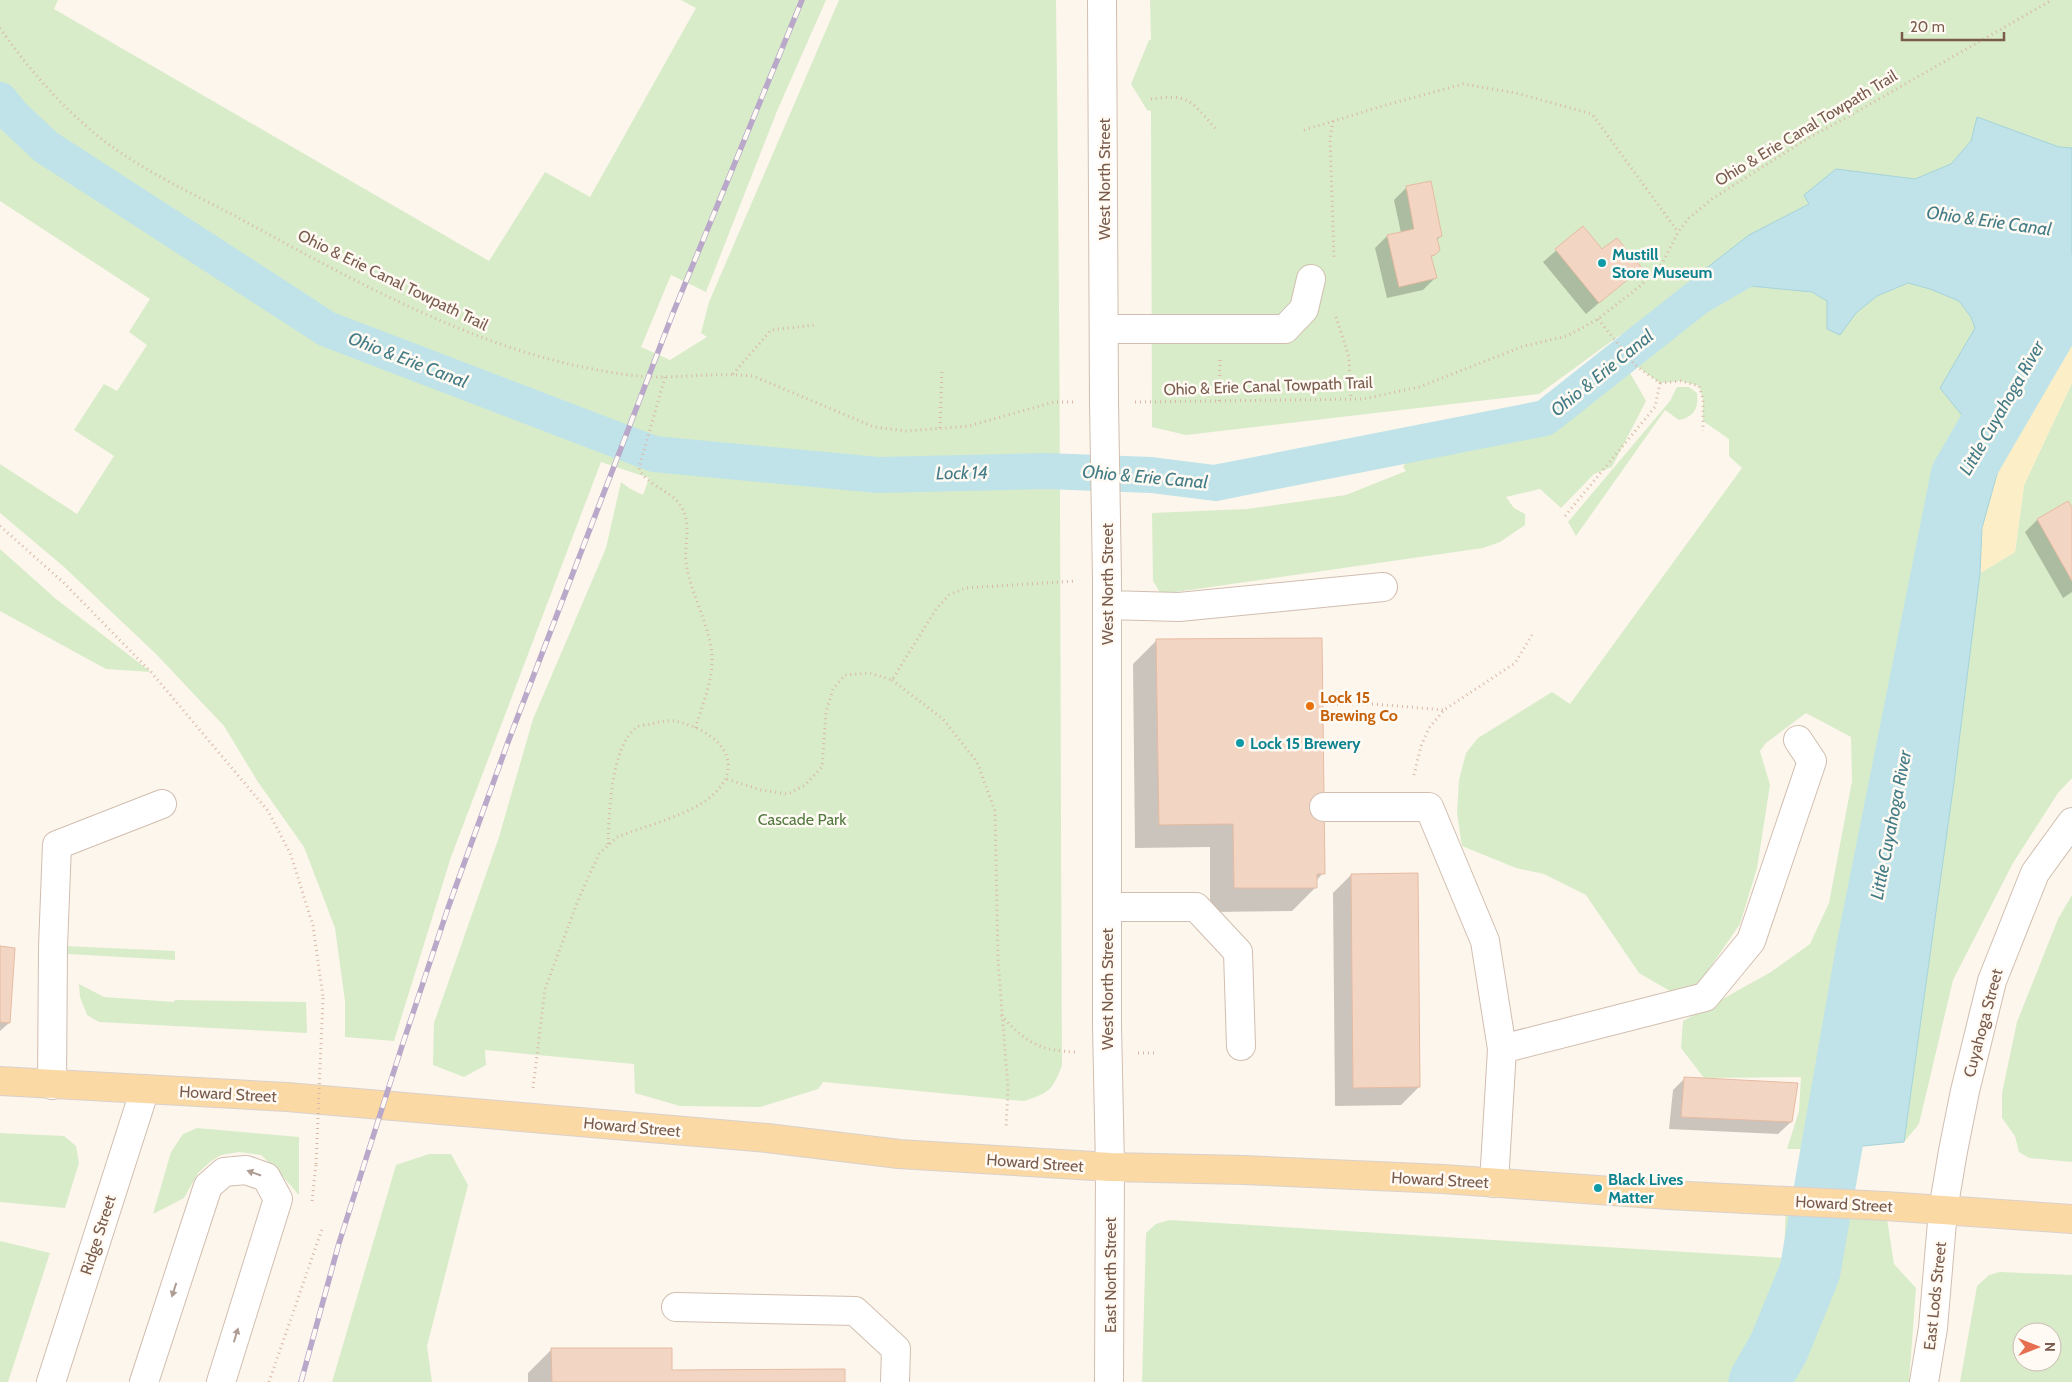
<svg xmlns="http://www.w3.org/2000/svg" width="2072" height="1382" font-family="Cabin,sans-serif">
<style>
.green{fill:#d8ecc9;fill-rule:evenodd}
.sand{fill:#fcefc7}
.water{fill:#bfe3e8;stroke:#a5d3da}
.shadow{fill:#0003}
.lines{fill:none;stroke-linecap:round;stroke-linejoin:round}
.canal{stroke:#bfe3e8;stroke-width:36}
.river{stroke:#bfe3e8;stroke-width:61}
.building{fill:#f3d5c3;stroke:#e6bba3}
.minor-casing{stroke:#d1beb0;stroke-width:30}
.major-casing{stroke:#dad1cd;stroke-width:30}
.path{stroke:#d9b8a5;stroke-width:3;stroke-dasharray:1 4;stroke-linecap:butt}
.minor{stroke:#fff;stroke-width:28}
.major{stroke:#fbd9a5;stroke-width:28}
.rail-casing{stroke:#b9a8c9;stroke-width:5.5}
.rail{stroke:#fffaf3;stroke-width:4;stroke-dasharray:11;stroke-linecap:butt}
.path-bridge{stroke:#d9b8a5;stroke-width:3;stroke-dasharray:1 4;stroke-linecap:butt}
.oneway{fill:#af9d94}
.culture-dot{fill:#0f9aa8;stroke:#fffaf3;stroke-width:2}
.food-dot{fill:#e8710a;stroke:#fffaf3;stroke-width:2}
.labels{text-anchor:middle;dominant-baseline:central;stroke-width:5;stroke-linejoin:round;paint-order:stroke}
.street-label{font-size:16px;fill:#7a5c4d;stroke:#fffaf3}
.culture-label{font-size:16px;font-weight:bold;fill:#0d838f;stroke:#fffaf3;text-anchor:start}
.food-label{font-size:16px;font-weight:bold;fill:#c56008;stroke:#fffaf3;text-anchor:start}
.park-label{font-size:16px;fill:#537a41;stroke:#fffaf3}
.water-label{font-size:18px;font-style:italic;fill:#437c86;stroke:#fffaf3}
</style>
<rect width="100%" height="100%" fill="#fdf6ec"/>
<path class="green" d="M0,0H58L54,9L489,261L545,172L590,197L696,8L681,0H826L777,111L706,292L671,275L641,347L670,360L707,337L701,333L709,302L839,0H1056C1061,355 1060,710 1062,1065C1053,1090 1049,1093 1024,1101L823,1082L818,1089L760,1107L680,1106L635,1093L634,1064L485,1050L486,1065L464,1077L433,1065L434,1023L499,837L533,719L606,548L621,482L629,488L643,495L649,478L601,462L451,857L394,1041L345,1037V1001L335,928L304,847L258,782L224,726L156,654L63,566L0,513V464L77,514L114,456L74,430L104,384L117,391L147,345L129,332L150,299L0,201Z
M1150,0H2072V148L1971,141L1951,164L1915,179L1858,172L1705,270L1750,286L1812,292L1827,301V329L1856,313L1877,296L1908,283L1930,289L1959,301L1971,317L1975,328L1940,388L1964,418L1961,445V476L1888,840L1832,1149H1787L1799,1111L1801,1077L1704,1078L1681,1048L1683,1021L1771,972L1810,944L1829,903L1852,781L1851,737L1806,713L1766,743L1760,751L1770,785L1757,868L1740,924L1687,1001L1639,973L1586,895L1544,874L1516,868L1462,846L1457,813L1459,780L1466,753L1478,738L1552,692L1570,704L1742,468L1729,456V439L1703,421V399L1699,386L1681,381L1660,383L1635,365L1620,335L1539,394L1186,435L1152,427L1151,111L1147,110L1131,84L1149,40H1151Z
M1596,368L1629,371L1646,401L1612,467L1594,474L1561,508L1540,489L1506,497L1514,508L1525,514V525L1500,542L1483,548L1161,594L1153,581L1152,513L1247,509L1346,495L1406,471L1403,467L1428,432L1473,416L1504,421L1563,393Z
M2072,383V778L2058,793L2013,863L1953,980L1919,1124L1904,1142L1951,802L1980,573L2015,552L2024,485Z
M1677,387H1689L1697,393C1699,408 1694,417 1679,420L1665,410L1576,536L1568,522L1670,401Z
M0,549L56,599L151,672L106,669L0,611Z
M2072,895V1162L2029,1158L2019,1152L2015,1136L2002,1118V1093L2017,1022L2058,919Z
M64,946L175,951V960L67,954Z
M79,984L104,997L174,1002L175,1000L306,1002L307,1033L99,1022L87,1015L80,997Z
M197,1128L299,1137V1195L277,1170L261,1155L239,1152L221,1155L210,1162L198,1173L184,1198L153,1214L171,1152L183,1134Z
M0,1133L64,1136L76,1146L79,1163L65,1208L0,1202Z
M429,1154H451L468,1185L427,1346L432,1382H332L396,1165Z
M1786,1201L1885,1206L1894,1264L1916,1288L1909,1382H1142L1146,1233L1156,1224L1169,1220L1784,1258Z
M0,1241L50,1253L8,1382H0Z
M2000,1272L2072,1275V1382H1960L1977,1286L1989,1275ZM2022,1332H2052V1362H2022Z"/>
<path class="sand" d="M2072,305V383L2024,485L2015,552L1980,573L1982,528L2004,449L2030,377Z"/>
<path class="water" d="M1977,117L2059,147L2072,148V305L2030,377L2004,449L1982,528L1980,573L1954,782L1904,1142L1832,1149L1888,840L1961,476V445L1964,418L1940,388L1975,328L1971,317L1959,301L1930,289L1908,283L1877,296L1856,313L1840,335L1827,329V301L1812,292L1750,286L1704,270L1749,235L1809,204L1804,195L1836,169L1915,179L1951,164L1971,141Z"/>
<path class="shadow" d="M1430,183L1441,236L1437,240L1434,254L1430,258L1435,278L1423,290L1387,298L1375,248L1387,236L1401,233L1394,200L1406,188Z
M1583,227L1602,251L1640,268L1586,314L1543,262Z
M2068,502L2072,510V592L2063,598L2025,532L2037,520Z
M1157,640L1323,873L1316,881V887L1292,911L1210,912V847L1135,848L1133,664Z
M1351,875L1419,1087L1401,1105L1335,1106L1333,893Z
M0,948L9,1023L0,1031Z
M1685,1078L1791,1122L1778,1134L1669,1129L1673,1090Z
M552,1349L671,1371L843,1382H528V1373Z"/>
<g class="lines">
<path class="canal" d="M0,100L12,115L46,147L327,329L654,454L878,475L1046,471L1151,475L1215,483L1545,418L1698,297L1772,254"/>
<path class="river" d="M1759,1382L1779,1347L1810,1271L1867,946L1961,476L2072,285"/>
</g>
<path class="building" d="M1431,181L1442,236L1437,238L1440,250L1435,255L1431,256L1437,278L1399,287L1387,235L1414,229L1406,186Z
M1583,226L1602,249L1617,238L1642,268L1599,303L1555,249Z
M2068,501L2072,507V581L2037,519Z
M1322,638L1325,874H1317V888H1234L1233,824L1159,825L1156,639Z
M1418,873L1420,1087L1353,1088L1351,874Z
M0,946L15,948L10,1023L0,1022Z
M1684,1077L1798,1083L1792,1122L1681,1117Z
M551,1348H672V1370L845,1369V1382H552Z"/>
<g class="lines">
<g class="minor-casing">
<path id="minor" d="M1102,0L1104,403L1107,579V1026L1110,1167L1109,1382
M1105,329H1285L1304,309L1311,279
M1107,605L1179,607L1383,587
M1324,807H1429L1485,941L1502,1049L1494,1183
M1107,907H1196L1238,952L1241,1046
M1502,1049L1705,997L1751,941L1812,761L1798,740
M52,1085L53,947L57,845L162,804
M676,1307L855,1311L896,1349L895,1382
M51,1382L145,1089
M144,1382L208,1186L224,1172L246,1170L266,1177L278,1199L221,1382
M1924,1382L1933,1328L1943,1210L1953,1151L1965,1091L1992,981L2035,873L2072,822"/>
</g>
<g class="major-casing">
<path id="major" d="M0,1081L287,1097L767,1138L899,1154L1110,1167L1244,1170L1443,1179L1668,1195L1885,1206L2072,1219"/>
</g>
<path class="path" d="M0,28C25,64 52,96 85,125C128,164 184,189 235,216C342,274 454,338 573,365C600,371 639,378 667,377C696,376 724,373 753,376L874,427L906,431L969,426L1054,402H1074
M1151,99C1160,98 1171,96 1180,98C1195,101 1207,120 1217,130
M1333,121L1330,138L1334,258
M1304,130L1386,105L1463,84L1516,93L1592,114L1678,232
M1336,317L1349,357L1351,399
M1598,319L1635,365L1660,383L1681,381L1699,386L1703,399V431
M733,374L771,330L815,325
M665,377L639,468C645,485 671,490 681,506C692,524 684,543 686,562C690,591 706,618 711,647C716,674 703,703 695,729
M1219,401L1220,360
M1135,402L1363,399L1419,387L1524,346L1567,336L1598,319L1640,286L1662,264L1678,232L1689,218L1712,199L1810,137L1844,119L2052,0
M940,428L942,368
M1565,516L1655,407L1660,383
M0,526L64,583L151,672L268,811L291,855L313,926L323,997
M892,680L943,719L977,762L995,811L998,960L1008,1089L1006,1129
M1322,704H1373L1444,710
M1414,775L1421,746L1429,728L1444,710L1515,663L1532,635
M727,779L761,790L788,794L805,785L822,767L826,712L833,689L845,675L870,673L892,680L936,609L949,595L965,588L1076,581
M1001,1015C1026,1043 1040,1051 1077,1052
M1138,1053H1156
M533,1088L545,989L579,898L599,854L617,837C645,826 697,813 716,792C749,757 709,727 674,721C666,720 659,722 651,724C647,725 640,725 637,727C610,747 609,816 608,846
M312,1201L316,1164
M269,1382L322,1229"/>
<use href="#minor" class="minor"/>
<use href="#major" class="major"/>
<g class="rail-casing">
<path id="rail" d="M301,1382L339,1243L402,1046L448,908L508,742L673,313L802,0"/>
</g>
<use href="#rail" class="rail"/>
<path class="path-bridge" d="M316,1164L323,997"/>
</g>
<defs><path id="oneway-solid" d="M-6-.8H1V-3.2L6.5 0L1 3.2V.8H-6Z" transform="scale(1.25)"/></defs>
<g class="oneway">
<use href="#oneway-solid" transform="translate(254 1173) rotate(-161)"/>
<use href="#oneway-solid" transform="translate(174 1290) rotate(108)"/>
<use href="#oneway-solid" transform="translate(236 1335) rotate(-73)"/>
</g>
<g class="culture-dot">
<circle cx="1602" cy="263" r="5"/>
<circle cx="1240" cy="743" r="5"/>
<circle cx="1598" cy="1188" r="5"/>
</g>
<circle class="food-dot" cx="1310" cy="706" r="5"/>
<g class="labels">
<g class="street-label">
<text transform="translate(1806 128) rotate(-31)">Ohio &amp; Erie Canal Towpath Trail</text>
<text transform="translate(1104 179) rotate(-90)">West North Street</text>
<text transform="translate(393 280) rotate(26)">Ohio &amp; Erie Canal Towpath Trail</text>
<text transform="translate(1268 386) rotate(-2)">Ohio &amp; Erie Canal Towpath Trail</text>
<text transform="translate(1107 584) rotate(-90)">West North Street</text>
<text transform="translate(1107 989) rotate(-90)">West North Street</text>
<text transform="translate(1983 1023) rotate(-75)">Cuyahoga Street</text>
<text transform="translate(228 1094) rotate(3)">Howard Street</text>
<text transform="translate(632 1127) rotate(5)">Howard Street</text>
<text transform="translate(1035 1163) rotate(4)">Howard Street</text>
<text transform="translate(1440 1180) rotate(3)">Howard Street</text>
<text transform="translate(1844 1204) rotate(3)">Howard Street</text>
<text transform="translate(98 1235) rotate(-72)">Ridge Street</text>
<text transform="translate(1110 1275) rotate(-90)">East North Street</text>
<text transform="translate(1935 1296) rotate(-84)">East Lods Street</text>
</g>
<g class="culture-label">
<text x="1612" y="254">Mustill<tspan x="1612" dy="18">Store Museum</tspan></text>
<text x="1250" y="743">Lock 15 Brewery</text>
<text x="1608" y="1179">Black Lives<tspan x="1608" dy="18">Matter</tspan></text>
</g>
<g class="food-label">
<text x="1320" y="697">Lock 15<tspan x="1320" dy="18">Brewing Co</tspan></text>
</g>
<g class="park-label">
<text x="802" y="819">Cascade Park</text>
</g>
<g class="water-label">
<text transform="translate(1989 221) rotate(8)">Ohio &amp; Erie Canal</text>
<text transform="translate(408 360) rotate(21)">Ohio &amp; Erie Canal</text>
<text transform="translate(1602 373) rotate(-39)">Ohio &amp; Erie Canal</text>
<text transform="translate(2002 408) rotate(-60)">Little Cuyahoga River</text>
<text transform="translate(962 473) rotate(-1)">Lock 14</text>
<text transform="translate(1145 477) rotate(5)">Ohio &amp; Erie Canal</text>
<text transform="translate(1891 825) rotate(-79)">Little Cuyahoga River</text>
</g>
</g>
<g transform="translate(2037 1347) rotate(90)"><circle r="24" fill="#fffaf3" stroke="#cabbb1"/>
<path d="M0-4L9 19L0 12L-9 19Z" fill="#e76f51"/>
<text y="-8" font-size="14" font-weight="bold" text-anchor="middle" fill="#7a5c4d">N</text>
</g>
<path d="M1902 32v8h102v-8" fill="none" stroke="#7a5c4d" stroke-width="2.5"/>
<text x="1910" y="32" font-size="15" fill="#7a5c4d" stroke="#fffaf3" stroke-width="4" paint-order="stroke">20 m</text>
</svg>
